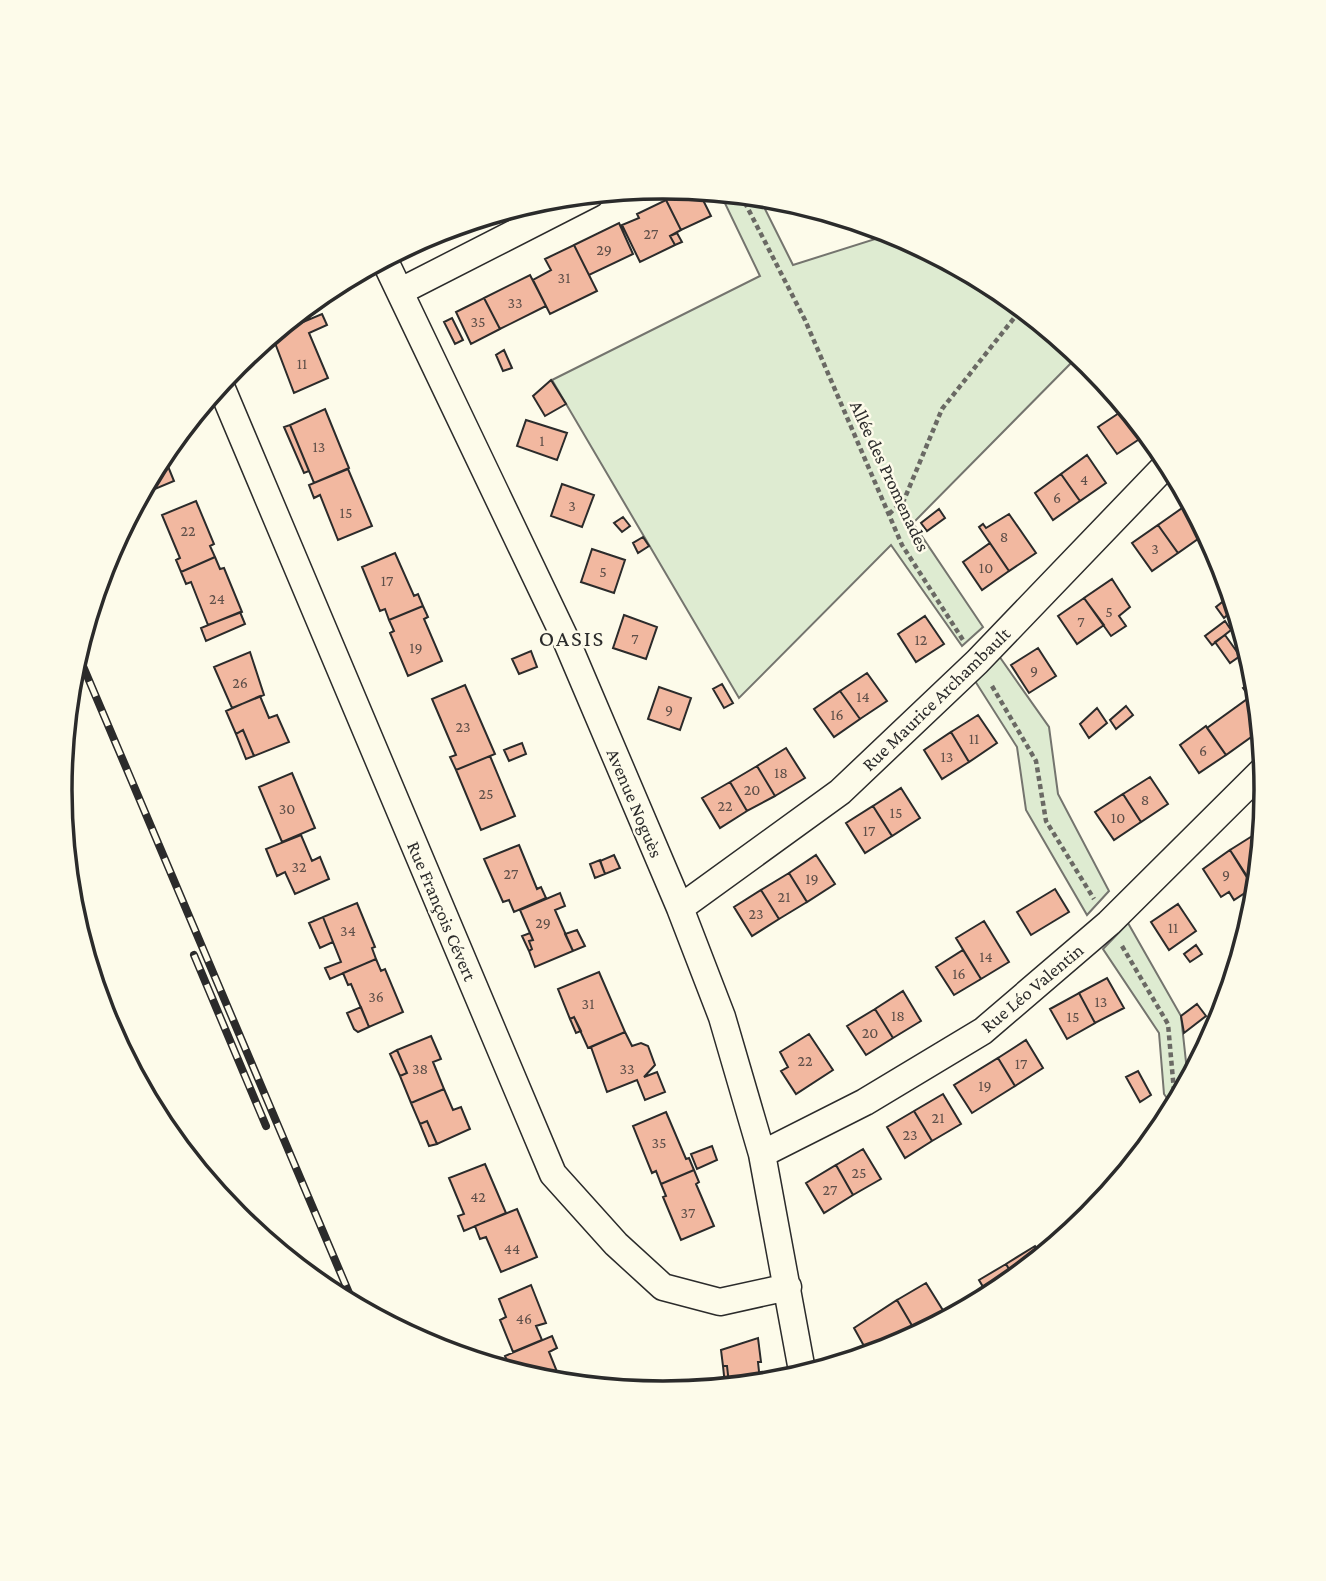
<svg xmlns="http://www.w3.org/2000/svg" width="1326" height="1581" font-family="'Crimson Pro',serif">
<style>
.green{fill:#deebd1;stroke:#74746e;stroke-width:2}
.building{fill:#f2b8a0;stroke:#2b2b2b;stroke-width:2}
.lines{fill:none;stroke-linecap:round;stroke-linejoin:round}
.minor-casing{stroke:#2b2b2b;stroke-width:29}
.path{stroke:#6a6964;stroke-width:4.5;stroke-dasharray:5 3.5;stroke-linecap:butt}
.minor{stroke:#fdfbea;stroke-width:26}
.rail-casing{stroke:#2b2b2b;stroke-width:8}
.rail{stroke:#fdfbea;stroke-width:5;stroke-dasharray:16;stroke-linecap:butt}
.labels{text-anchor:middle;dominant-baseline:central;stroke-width:5;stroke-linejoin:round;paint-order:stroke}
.number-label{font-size:16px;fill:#5d4e48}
.street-label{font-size:19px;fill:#2b2b2b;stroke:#fdfbea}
.quarter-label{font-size:23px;letter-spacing:2px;fill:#2b2b2b;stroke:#fdfbea}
.rim{fill:none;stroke:#2b2b2b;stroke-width:3.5}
</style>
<rect width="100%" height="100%" fill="#fdfbea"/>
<path class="green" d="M720,193L759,197L793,265L894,233L999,289L1079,355L913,523L983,627L962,646L891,545L739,698L552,380L760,276Z
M999,656L1049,727L1058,794L1109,891L1087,915L1026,810L1017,747L975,681Z
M1128,923L1181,1016L1187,1071L1191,1076L1174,1108L1164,1094L1159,1033L1103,949Z"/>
<path class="building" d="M687,189L698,190L711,216L681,230L666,200Z
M666,200L681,230L670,236L675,245L640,262L622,225L639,218L637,214Z
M619,223L633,254L589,275L574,245Z
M677,233L682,242L675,245L670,236Z
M574,245L597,291L550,314L533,280L551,270L545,259Z
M530,275L546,306L500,329L484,298Z
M484,298L500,329L471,344L456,312Z
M305,308L310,319L272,335V334Z
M322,314L327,325L309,333L328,378L294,393L272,335Z
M452,318L463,340L455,344L444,322Z
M504,350L512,368L503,371L496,355Z
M551,380L566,404L545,416L533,396Z
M325,409L349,468L314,483L290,425Z
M1125,409L1144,436L1117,454L1098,427Z
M526,420L567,433L557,460L517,446Z
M290,425L309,471L304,473L284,427Z
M166,449L163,454L174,481L143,494L142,491L161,455Z
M1087,455L1106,483L1080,501L1061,474Z
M348,469L372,526L338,540L320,495L314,498L309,485Z
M1061,474L1080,501L1053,520L1035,493Z
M562,484L594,495L582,527L551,516Z
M196,501L214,544L210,546L215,557L181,572L176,560L180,558L162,515Z
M1185,506L1205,534L1178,553L1158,525Z
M939,509L945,518L927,531L921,523Z
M1009,514L1036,553L1009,571L979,527L983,524L986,528Z
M623,517L630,526L622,532L614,523Z
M1158,525L1178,553L1152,571L1132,543Z
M643,537L649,546L638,553L633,543Z
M990,543L1009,571L982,590L963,562Z
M592,549L625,560L614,593L581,582Z
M395,553L414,596L418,594L423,606L389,620L385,609L380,611L362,567Z
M215,557L220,569L224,568L242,612L208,625L191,582L186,584L181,572Z
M1112,579L1130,607L1119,616L1126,626L1111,636L1084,598Z
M1231,595L1235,608L1224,618L1216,607Z
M1084,598L1104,625L1077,644L1058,616Z
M423,606L428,617L424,619L442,661L408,676L390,633L394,631L389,620Z
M240,612L245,624L206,641L201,628Z
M624,615L657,627L646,659L613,648Z
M925,616L944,644L916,662L898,634Z
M1225,621L1231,630L1212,645L1205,636Z
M1225,635L1240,656L1230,663L1215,642Z
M1038,648L1056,676L1029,693L1011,665Z
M531,651L537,667L519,674L512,659Z
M250,652L264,695L232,708L214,667Z
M867,673L887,701L860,719L840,691Z
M1256,679L1258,708L1243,688Z
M722,684L733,703L724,708L713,689Z
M465,685L495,754L456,770L450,757L456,755L432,699Z
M659,687L691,698L680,730L648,719Z
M840,691L860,719L834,737L814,709Z
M260,696L269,718L277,715L289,742L254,756L243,730L236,734L226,711Z
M1250,697L1258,709L1261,730L1226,755L1207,728Z
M1126,706L1133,715L1116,729L1110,720Z
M1097,708L1107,723L1089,738L1080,724Z
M978,715L997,743L969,762L951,732Z
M1206,726L1226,755L1199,773L1180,745Z
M243,730L254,756L246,759L236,734Z
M951,732L969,762L942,779L924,750Z
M522,743L526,754L509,761L504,750Z
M786,748L805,778L775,796L757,766Z
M490,756L515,816L481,830L456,770Z
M757,766L775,796L747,811L730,782Z
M292,773L315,828L282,842L259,787Z
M1150,777L1168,804L1141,822L1123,794Z
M730,782L747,811L720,828L702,798Z
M901,788L920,818L892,836L873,806Z
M1123,794L1141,822L1114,840L1095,812Z
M873,806L892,836L865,853L846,823Z
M1257,833L1262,840L1258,872L1248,879L1230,850Z
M301,835L312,861L320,857L329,879L295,894L285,872L277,876L266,849Z
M519,845L537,889L541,887L546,898L514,912L509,900L503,902L484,859Z
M1230,850L1254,887L1234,900L1229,892L1221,897L1203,869Z
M614,855L620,868L605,874L600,861Z
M816,855L835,884L807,902L789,873Z
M600,860L605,874L595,878L590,864Z
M789,873L807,902L779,919L761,890Z
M1055,889L1069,912L1031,935L1017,912Z
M761,890L779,919L752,936L734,907Z
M560,893L565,906L555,910L573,951L535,967L529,951L532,949L529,941L533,940L520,910Z
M357,903L375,947L372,948L376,959L330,979L325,968L341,962L323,917Z
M1178,904L1196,931L1169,950L1151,922Z
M323,917L333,942L320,948L309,923Z
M984,921L1009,962L981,979L956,938Z
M577,930L585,946L573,951L565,934Z
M530,933L533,940L529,941L532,949L529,951L522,936Z
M1196,945L1202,954L1190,962L1184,954Z
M963,950L981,979L954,995L936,967Z
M376,959L381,971L385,969L403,1012L369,1027L351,984L348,985L343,973Z
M599,972L625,1032L588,1048L574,1017L570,1019L558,989Z
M1107,978L1124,1008L1095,1023L1079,993Z
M903,991L921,1021L893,1038L875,1009Z
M1079,993L1095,1023L1067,1039L1050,1009Z
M1197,1004L1206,1016L1184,1033L1181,1016Z
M361,1007L369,1027L358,1032L354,1029L347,1013Z
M875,1009L893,1038L866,1055L847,1026Z
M574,1017L581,1031L576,1033L570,1019Z
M625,1032L632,1046L641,1043L648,1046L655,1065L644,1077L657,1072L665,1092L645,1100L637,1080L607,1092L591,1047Z
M809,1034L833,1070L796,1094L781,1071L788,1067L780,1052Z
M431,1036L441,1059L433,1062L444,1089L411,1103L400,1076L407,1073L397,1050Z
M1026,1040L1043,1068L1015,1086L998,1058Z
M397,1050L407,1073L400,1076L390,1054Z
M998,1058L1015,1086L972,1113L954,1085Z
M1138,1071L1151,1095L1140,1102L1126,1077Z
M444,1089L453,1110L461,1107L470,1129L437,1144L427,1121L420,1124L411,1103Z
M943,1094L961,1124L932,1141L914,1111Z
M914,1111L932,1141L905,1158L887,1127Z
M666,1112L686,1159L689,1158L694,1170L661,1184L656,1171L652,1173L633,1126Z
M427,1121L437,1144L429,1146L420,1124Z
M712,1146L717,1160L697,1169L691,1154Z
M863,1149L881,1179L853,1195L836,1165Z
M485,1164L506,1213L464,1231L458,1216L464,1214L449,1178Z
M836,1165L853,1195L824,1213L806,1183Z
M694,1170L699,1182L696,1184L714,1226L681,1240L663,1197L666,1196L661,1184Z
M517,1209L537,1257L501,1272L486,1237L480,1239L475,1226Z
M1035,1246L1042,1257L1015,1279L1006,1264Z
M1006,1264L1015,1279L989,1297L979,1280Z
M926,1283L944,1312L914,1329L897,1300Z
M531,1285L546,1323L536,1326L542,1340L513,1352L500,1320L506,1317L499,1299Z
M897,1300L914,1329L869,1355L854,1328Z
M552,1336L557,1348L549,1352L562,1384L512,1372L505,1356Z
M758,1338L761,1362H758L760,1381L763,1380L764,1384L726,1388L729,1384L727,1366H723L721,1350Z
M723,1366H727L729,1384L725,1385Z"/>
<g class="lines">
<g class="minor-casing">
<path id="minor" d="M384,259L566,640L680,908L722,1017L762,1154L803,1376
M401,291L591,194
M220,384L553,1174L616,1244L663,1287L720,1302L788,1287
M680,908L840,792L977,662L1169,462
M762,1154L865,1102L983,1031L1109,923L1264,769"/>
</g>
<path class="path" d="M741,195L805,320L902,545L963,640
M889,514L904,500L942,409L1022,308
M992,686L1036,761L1046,821L1094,899
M1122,946L1168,1024L1174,1091L1179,1099"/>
<use href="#minor" class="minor"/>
<g class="rail-casing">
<path id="rail" d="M77,652L355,1307
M194,955L266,1126"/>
</g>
<use href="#rail" class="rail"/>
</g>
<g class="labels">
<g class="number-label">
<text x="651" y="233">27</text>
<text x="604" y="249">29</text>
<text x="564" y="277">31</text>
<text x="515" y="302">33</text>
<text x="478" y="321">35</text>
<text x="302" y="363">11</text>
<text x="542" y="440">1</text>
<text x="319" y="446">13</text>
<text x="1084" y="479">4</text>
<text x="1057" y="497">6</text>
<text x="572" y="505">3</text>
<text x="346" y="512">15</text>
<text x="188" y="530">22</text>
<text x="1004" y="536">8</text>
<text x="1155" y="548">3</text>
<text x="986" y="567">10</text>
<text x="603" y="571">5</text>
<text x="387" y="580">17</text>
<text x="217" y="598">24</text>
<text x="1109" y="611">5</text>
<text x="1081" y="621">7</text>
<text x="635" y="638">7</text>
<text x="921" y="639">12</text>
<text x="416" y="647">19</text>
<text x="1034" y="670">9</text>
<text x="240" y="682">26</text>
<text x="863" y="696">14</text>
<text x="669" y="709">9</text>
<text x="837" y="714">16</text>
<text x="463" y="726">23</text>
<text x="974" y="738">11</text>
<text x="1203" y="750">6</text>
<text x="947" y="756">13</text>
<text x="781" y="772">18</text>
<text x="752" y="789">20</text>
<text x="486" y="793">25</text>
<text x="1145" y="799">8</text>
<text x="725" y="805">22</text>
<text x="287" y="808">30</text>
<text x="896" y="812">15</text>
<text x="1118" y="817">10</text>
<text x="869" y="830">17</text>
<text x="299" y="866">32</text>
<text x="511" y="873">27</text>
<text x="1226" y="874">9</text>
<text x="812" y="878">19</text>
<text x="784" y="896">21</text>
<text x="756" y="913">23</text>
<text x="543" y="922">29</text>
<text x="1173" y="927">11</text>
<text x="348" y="930">34</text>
<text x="986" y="956">14</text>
<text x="959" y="973">16</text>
<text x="376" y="996">36</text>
<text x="1101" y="1001">13</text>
<text x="588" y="1003">31</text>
<text x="898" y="1015">18</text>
<text x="1073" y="1016">15</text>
<text x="870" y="1032">20</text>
<text x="805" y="1060">22</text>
<text x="1021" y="1063">17</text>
<text x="420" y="1068">38</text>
<text x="627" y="1068">33</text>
<text x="985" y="1085">19</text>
<text x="938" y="1117">21</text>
<text x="910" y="1134">23</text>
<text x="659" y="1142">35</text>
<text x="859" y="1172">25</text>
<text x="830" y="1189">27</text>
<text x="478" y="1196">42</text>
<text x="688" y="1212">37</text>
<text x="512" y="1248">44</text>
<text x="524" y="1318">46</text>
</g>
<g class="street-label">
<text transform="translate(890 476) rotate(65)">Allée des Promenades</text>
<text transform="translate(936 699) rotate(-44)">Rue Maurice Archambault</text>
<text transform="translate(635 803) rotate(67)">Avenue Noguès</text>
<text transform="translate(442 911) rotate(67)">Rue François Cévert</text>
<text transform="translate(1032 988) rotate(-40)">Rue Léo Valentin</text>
</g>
<g class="quarter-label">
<text x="572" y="638">OASIS</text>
</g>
</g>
<path d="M0 0H1326V1581H0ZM72 790a591 591 0 1 1 1182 0a591 591 0 1 1-1182 0Z" fill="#fdfbea" fill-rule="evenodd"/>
<path class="rim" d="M72 790a591 591 0 1 1 1182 0a591 591 0 1 1-1182 0Z"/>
</svg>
